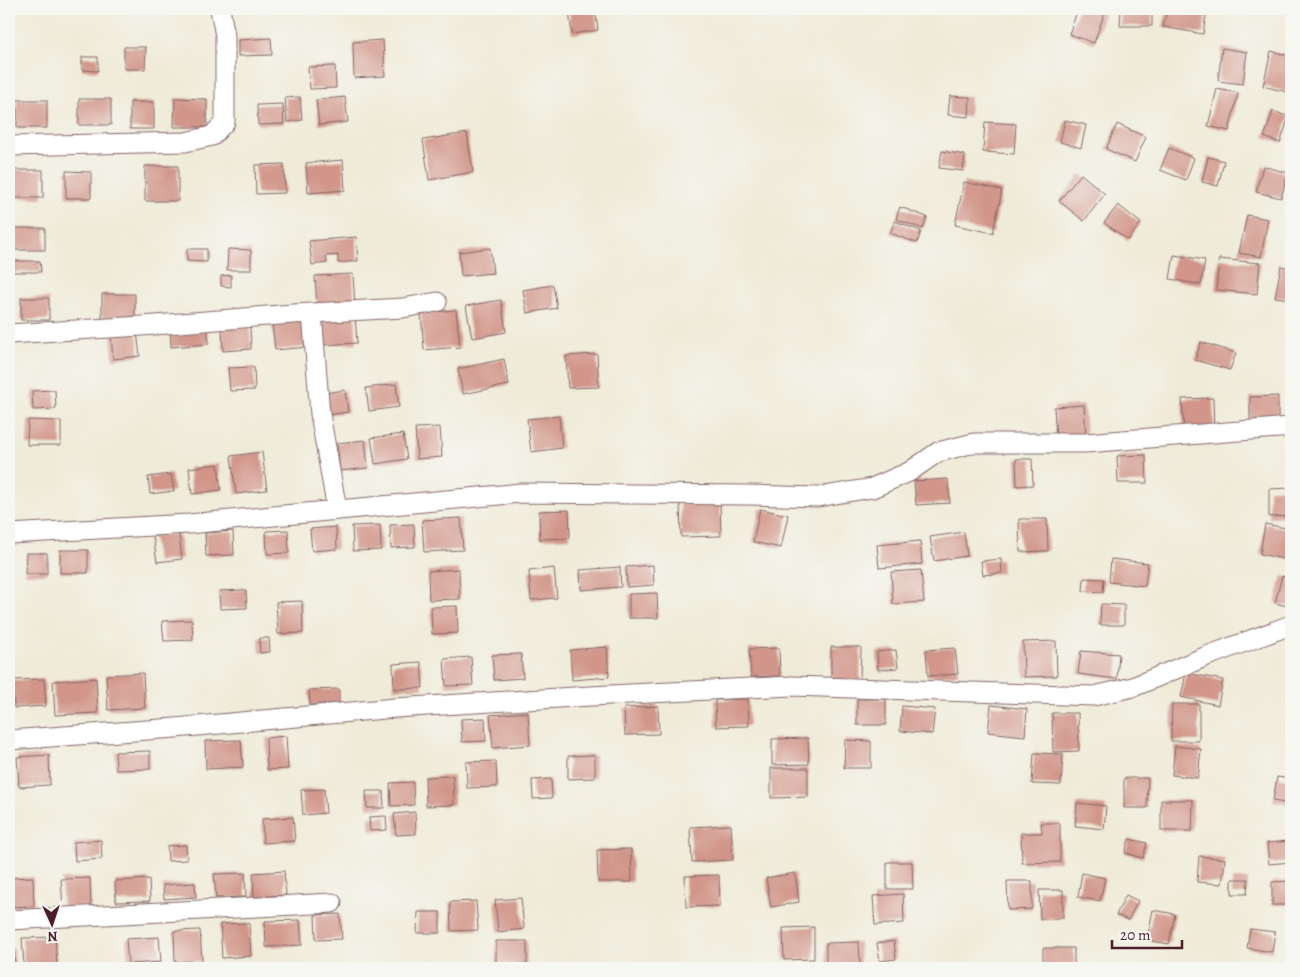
<svg xmlns="http://www.w3.org/2000/svg" width="1300" height="977" font-family="Alegreya,serif">
<style>
.building{fill:#d19589}
.lines{fill:none;stroke-linecap:round;stroke-linejoin:round}
.minor-casing{stroke:#846668;stroke-width:21}
.minor{stroke:#fff;stroke-width:19}
</style>
<rect width="100%" height="100%" fill="#f6f6f2"/>
<filter id="ink" filterUnits="userSpaceOnUse"><feTurbulence type="fractalNoise" baseFrequency=".02" numOctaves="2"/><feDisplacementMap in="SourceGraphic" scale="10" xChannelSelector="R" yChannelSelector="G"/><feConvolveMatrix kernelMatrix="1 2 1 2 8 2 1 2 1" color-interpolation-filters="sRGB"/></filter>
<filter id="wash" filterUnits="userSpaceOnUse"><feTurbulence type="fractalNoise" baseFrequency=".0096" numOctaves="4" result="noise"/><feDisplacementMap in="SourceGraphic" scale="20" xChannelSelector="R" yChannelSelector="G"/><feGaussianBlur stdDeviation="1.12" result="paint"/><feColorMatrix in="noise" values="0 0 0 0 0 0 0 0 0 0 0 0 0 0 0 0 0 1.4 0 .05"/><feComposite in="paint" operator="in"/></filter>
<g filter="url(#wash)">
<rect width="100%" height="100%" fill="#efebd8"/>
<g id="blocks">
<path class="building" d="M595,9L598,30L572,34L569,12Z
M1078,9H1106L1094,43L1069,34Z
M1121,9H1152V26H1120Z
M1167,9H1207L1203,34L1163,27Z
M271,38L272,55L238,56V40Z
M383,40L385,76L354,78L353,42Z
M124,47H146L145,69H124Z
M1222,48L1247,52L1243,84L1218,81Z
M1271,51L1291,56V93L1263,86Z
M82,57H98V71L82,70Z
M335,66L336,88L310,89L308,67Z
M1217,89L1238,93L1229,131L1208,126Z
M950,96L970,97L969,117L948,115Z
M300,97L302,120L287,122L285,98Z
M345,97L348,122L319,125L316,100Z
M175,98L207,99V127H174Z
M79,99H111V125H79Z
M17,100H47V128H17Z
M130,102H154V129H130Z
M283,104L284,124L258,125L257,105Z
M1273,111L1289,117L1280,143L1264,137Z
M1065,120L1086,125L1081,148L1060,142Z
M985,122L1016,124L1014,154L983,152Z
M1117,124L1146,137L1135,162L1106,149Z
M467,133L473,172L429,180L423,140Z
M1169,148L1194,158L1186,180L1160,170Z
M942,151L965,155L963,171L939,168Z
M1208,157L1224,161L1218,186L1202,182Z
M343,160L345,190L308,193L306,163Z
M284,164L285,193L256,194L255,165Z
M145,166H178V201H145Z
M1263,166L1288,173L1281,198L1256,192Z
M12,170H43V198H12Z
M66,171L91,172V198H66Z
M1081,174L1105,194L1084,221L1059,201Z
M964,182L1002,190L993,233L955,225Z
M1118,205L1141,223L1128,240L1104,223Z
M900,207L927,217L923,229L896,219Z
M1247,215L1268,219L1261,257L1239,253Z
M895,221L921,231L917,243L890,233Z
M12,228H45V250H12Z
M356,237L358,261L338,263V255L326,256L327,263L312,265L309,241Z
M490,248L493,273L461,276L459,252Z
M187,249H207V262L187,261Z
M228,249L251,250V270H227Z
M1174,255L1205,260L1201,285L1170,279Z
M1219,259L1260,263L1257,294L1216,290Z
M13,261H40L41,272H13Z
M1281,266L1291,268V299L1275,297Z
M353,274L355,306L317,308L315,276Z
M231,275V287L221,286V276Z
M553,285L557,308L527,313L523,290Z
M102,294H135V320L102,319Z
M21,298H49V320H21Z
M501,300L506,332L472,338L466,306Z
M456,310L460,347L424,350L421,313Z
M355,315L357,343L322,345L321,317Z
M306,319L308,347L275,350L272,323Z
M207,325L209,344L171,347L170,329Z
M250,326L251,349L223,351L222,327Z
M137,332L140,356L113,359L111,335Z
M1201,342L1236,353L1230,370L1195,360Z
M597,354L599,387L568,388L566,356Z
M504,359L509,385L463,394L458,369Z
M254,367L255,390L230,391L228,368Z
M396,384L399,407L369,411L366,388Z
M55,390L56,409L33,410L32,391Z
M345,390L348,412L328,415L325,393Z
M1278,396V426H1250V397Z
M1213,398L1214,431L1184,432L1182,399Z
M1084,405L1086,436L1056,438L1054,407Z
M559,416L562,448L531,452L527,419Z
M28,420L61,421V445H27Z
M440,427L442,457L417,459L415,428Z
M403,434L407,459L375,464L371,438Z
M365,440L368,468L340,471L337,443Z
M262,452L267,490L236,494L231,456Z
M1146,455L1147,483H1118L1117,456Z
M1016,459H1032L1033,485L1017,486Z
M218,464L221,490L192,494L189,468Z
M171,474L174,491L150,494L148,477Z
M948,479L950,503L916,505L914,481Z
M1291,488V516L1269,517V489Z
M720,502L721,536L681,537L680,503Z
M760,509L788,515L781,548L753,542Z
M569,510L570,538L540,539L539,511Z
M461,518L463,550L424,552L422,520Z
M1019,519H1047L1048,551L1020,552Z
M414,524L415,547L391,548L390,525Z
M1265,524L1291,529V547L1289,560L1260,554Z
M380,525L381,550L353,551L352,526Z
M336,527L337,549L312,551L310,529Z
M288,530L289,553L267,554L266,531Z
M233,531L234,555L206,556L205,533Z
M964,532L967,556L934,561L930,537Z
M179,534L182,559L157,562L153,536Z
M920,541L922,564L879,568L877,545Z
M60,550H88V573H60Z
M26,553H47V574H25Z
M1001,559L1002,573L983,575L981,561Z
M1111,559L1148,563L1145,586L1109,582Z
M653,565L654,585L627,587L626,567Z
M620,567L621,587L581,590L580,570Z
M554,568L557,598L531,600L529,571Z
M459,569L460,599L429,600L428,571Z
M921,570L924,602L893,604L891,572Z
M1282,576L1291,578V607L1275,603Z
M1084,578L1104,579L1103,592L1083,591Z
M246,590L247,608L220,609L219,591Z
M657,593L658,618H629V594Z
M302,601L303,633L278,634L276,602Z
M1101,604L1124,605V625H1100Z
M457,606L458,633L432,634L431,607Z
M192,620L193,640L164,641L162,621Z
M259,638H269L270,652L260,653Z
M1056,641L1057,676L1024,677L1023,642Z
M607,647L609,677L572,680L570,650Z
M831,647H861L860,680H831Z
M779,648L780,676L751,677L749,649Z
M955,648L958,674L928,676L926,650Z
M896,650L898,668L878,670L877,652Z
M1081,651L1119,654L1117,679L1078,674Z
M521,654L523,678L494,680L492,655Z
M471,657L473,685L446,686L444,659Z
M421,662L423,688L394,689L393,664Z
M143,673L145,708L108,710L106,675Z
M1186,673L1223,680L1218,705L1181,697Z
M96,678L98,713L55,715L53,681Z
M44,679L46,706L14,708L13,680Z
M339,689V703L310,705L309,690Z
M748,699L749,726L716,727L715,700Z
M857,699H886V725H857Z
M1172,704H1199V741H1171Z
M991,705L1027,709L1025,736L988,732Z
M658,706L659,734L625,735L624,708Z
M902,706L935,709L932,734L900,731Z
M528,712L530,745L493,748L490,715Z
M1052,713H1078L1079,751L1053,752Z
M485,718L486,741L462,742L461,719Z
M286,736L288,769L267,770L266,738Z
M808,738L809,764L772,765V739Z
M241,740L243,767L206,769L205,741Z
M845,740L871,741V768H844Z
M1175,746L1201,749L1198,778L1172,775Z
M150,751V769L116,770L115,752Z
M1034,753L1063,754L1061,785L1032,784Z
M49,755L50,785L19,787L17,757Z
M595,755V778L568,779V756Z
M496,761L497,787L467,788L466,762Z
M771,768H808V797L771,798Z
M453,776L454,805L426,806L425,777Z
M1277,777L1291,779V804L1273,801Z
M1124,778H1148L1147,808H1124Z
M551,779L552,798L533,799L532,780Z
M413,782L414,805L391,806L390,783Z
M324,789L326,813L303,815L301,790Z
M366,791H383L384,808H367Z
M1161,800H1193L1192,831H1161Z
M1077,803L1106,806L1104,829L1075,826Z
M415,812L416,834L396,835L394,814Z
M386,816L387,830L370,831L369,817Z
M293,817L295,841L263,843L262,819Z
M1041,823H1060V862L1022,863L1021,833H1042Z
M731,825L733,860L692,862L690,827Z
M1129,839L1147,843L1143,858L1125,853Z
M101,840L102,859L75,861L74,842Z
M1289,841L1291,862L1269,864L1267,843Z
M186,845L187,860L168,861L167,846Z
M631,849L632,882H598L597,850Z
M1199,856L1225,859L1222,884L1197,882Z
M887,862H912L913,889H887Z
M284,871L286,895L254,897L253,873Z
M245,873L246,897L216,898L214,874Z
M795,873L799,902L771,907L766,878Z
M1082,873L1105,878L1100,901L1078,897Z
M719,875L720,906L686,907L685,876Z
M33,877L34,906L9,907V878Z
M90,878L91,906L63,908L61,879Z
M149,879L150,901L116,902L115,881Z
M1232,879H1248L1247,894H1232Z
M1007,881H1032V909L1008,910Z
M1291,881V905H1272V882Z
M195,883L196,897L164,899L163,885Z
M1039,890H1063V918L1040,919Z
M903,894L904,923L875,925L873,896Z
M1126,895L1138,901L1128,920L1116,915Z
M521,898L524,929L498,932L495,900Z
M476,901L478,930L451,931L450,902Z
M1153,910L1175,914L1169,944L1147,940Z
M418,912H440V933H417Z
M340,914L342,939L316,940L315,915Z
M300,920L302,945L266,947L265,921Z
M249,923L251,956L222,958L220,924Z
M814,927V959L784,960L783,928Z
M1250,929L1275,932L1272,952L1247,948Z
M200,930L202,961L175,962L174,931Z
M55,937L57,964L24,966L22,938Z
M159,937L161,962L128,964L126,939Z
M496,941H527V964H496Z
M894,941L896,959L880,961L877,943Z
M859,942L860,965L826,966V943Z
M9,948H14L15,968H9Z
M1043,948H1074V967H1043Z"/>
</g>
</g>
<g filter="url(#ink)">
<use href="#blocks" fill-opacity="0" stroke="#846668" stroke-width="1"/>
<g class="lines">
<g class="minor-casing">
<path id="minor" d="M9,146L185,142L212,136L225,122V36L220,9
M312,313L320,414L337,510
M9,334L142,326L293,314L403,308L437,302
M9,534L188,524L521,493L749,495L818,497L872,488L909,472L938,452L974,443H1085L1291,427
M9,740L175,728L395,708L590,696L792,686L1094,696L1133,687L1207,656L1291,625
M9,920L332,903"/>
</g>
<use href="#minor" class="minor"/>
</g>
</g>
<rect width="1300" height="977" fill="none" stroke="#f6f6f2" stroke-width="30"/>
<g transform="translate(52 924) rotate(177)" stroke="#f6f6f2" stroke-width="4" paint-order="stroke">
<path d="M0-4L9 19L0 12L-9 19Z" fill="#4a1f2b"/>
<text y="-8" font-size="14" font-weight="bold" text-anchor="middle" fill="#4a1f2b">N</text>
</g>
<path d="M1112 940v8h70v-8" fill="none" stroke="#4a1f2b" stroke-width="2.5"/>
<text x="1120" y="940" font-size="15" fill="#4a1f2b" stroke="#f6f6f2" stroke-width="4" paint-order="stroke">20 m</text>
</svg>
